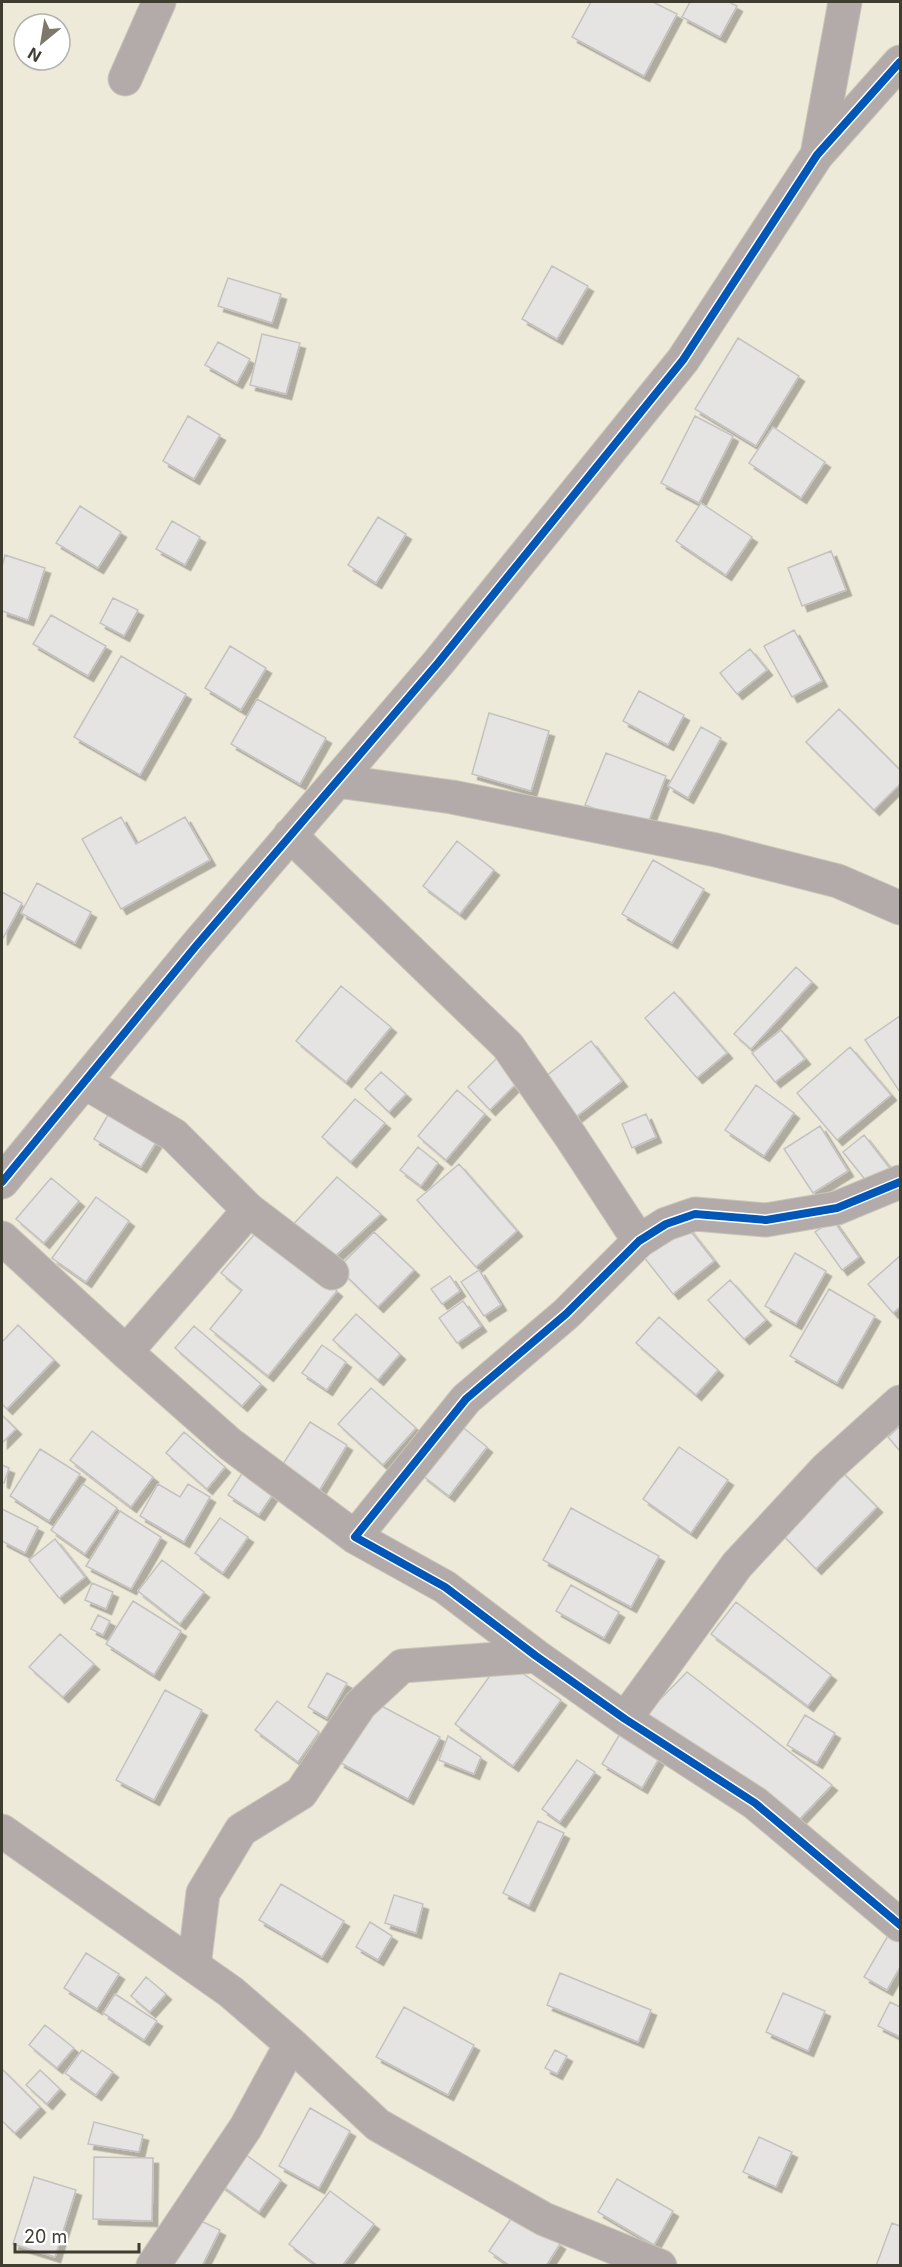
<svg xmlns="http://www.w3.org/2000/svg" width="902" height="2267" font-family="Inter,sans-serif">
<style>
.building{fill:#e6e3e3;stroke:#c4c2c0;stroke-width:1.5;filter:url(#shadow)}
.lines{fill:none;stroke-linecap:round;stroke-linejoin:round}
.street-casing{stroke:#c9c6b9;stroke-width:35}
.street{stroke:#b3aba9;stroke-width:33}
.cycleway-casing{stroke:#fff;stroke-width:11}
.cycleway{stroke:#0057b8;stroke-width:8}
</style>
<defs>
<filter id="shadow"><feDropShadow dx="5.5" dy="5.5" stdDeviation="0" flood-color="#0004"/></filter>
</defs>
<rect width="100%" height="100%" fill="#eeead9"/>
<path class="building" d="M591,2H653L677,14L644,76L572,37Z
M690,2H729L737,6L720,37L682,17Z
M552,266L588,286L557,339L522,319Z
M228,278L281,294L272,323L218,306Z
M262,334L300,343L286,394L250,385Z
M738,338L799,376L756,446L695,409Z
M218,342L250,359L237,383L205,365Z
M188,416L220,435L194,479L163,461Z
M695,416L733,436L699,503L661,483Z
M773,427L825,462L801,498L749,463Z
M701,503L752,537L726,575L676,541Z
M80,506L121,532L98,568L56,543Z
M378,517L406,534L376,583L348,565Z
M172,521L200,537L185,565L156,549Z
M831,551L846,590L802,606L788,568Z
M5,555L45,568L28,620L2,611V567Z
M113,598L138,610L124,636L100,623Z
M51,615L106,646L88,676L33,644Z
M794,630L822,681L792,697L764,646Z
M230,646L266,668L241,710L205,688Z
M750,649L767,670L737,694L720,673Z
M121,656L186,694L140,775L74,737Z
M639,691L684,715L668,745L623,721Z
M257,699L326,738L300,784L231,744Z
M839,709L900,770V784L874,810L806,742Z
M489,713L549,731L531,791L472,774Z
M701,727L721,738L688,798L668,786Z
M606,753L666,776L646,828L585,805Z
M121,817L136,844L185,817L210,860L121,909L82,839Z
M457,841L494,870L460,914L423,886Z
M653,860L704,889L672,943L622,914Z
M37,883L91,912L75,943L21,913Z
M2,892L22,903L2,940Z
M796,967L812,982L751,1049L734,1034Z
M341,986L391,1027L346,1082L296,1041Z
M674,992L727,1053L697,1078L645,1018Z
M900,1016V1092L865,1040Z
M781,1030L805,1059L775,1082L752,1053Z
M591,1041L622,1081L572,1120L541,1080Z
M850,1047L891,1095L837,1140L797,1093Z
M497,1058L519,1081L490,1110L468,1087Z
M381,1072L406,1094L389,1112L365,1089Z
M756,1085L794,1113L764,1156L725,1130Z
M457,1090L485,1114L446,1160L418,1136Z
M355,1099L385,1123L351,1162L322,1137Z
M112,1108L160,1136L141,1167L94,1139Z
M646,1114L656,1137L632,1148L622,1124Z
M820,1126L848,1171L813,1193L784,1149Z
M864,1135L895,1175L875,1192L843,1152Z
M418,1147L438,1163L421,1186L400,1170Z
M459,1164L517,1231L476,1267L417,1200Z
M337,1177L381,1214L331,1260L290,1228Z
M51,1178L79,1201L44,1243L16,1219Z
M96,1197L129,1221L86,1282L52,1258Z
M833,1220L859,1257L842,1270L815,1232Z
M685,1224L714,1261L673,1294L643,1256Z
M260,1228L337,1291L268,1376L210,1329L242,1290L221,1273Z
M374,1232L414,1270L378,1307L338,1268Z
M795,1253L826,1271L796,1324L765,1306Z
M900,1256V1307L893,1313L868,1284Z
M479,1270L501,1305L484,1316L461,1282Z
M450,1276L460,1291L442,1304L431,1289Z
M730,1280L766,1320L744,1339L708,1300Z
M829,1289L875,1316L837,1383L790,1356Z
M463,1301L481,1326L457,1343L439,1318Z
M356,1314L400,1354L378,1380L333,1340Z
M659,1317L718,1370L696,1395L636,1343Z
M18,1325L54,1360L7,1409L2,1404V1342Z
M194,1326L261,1384L242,1406L175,1348Z
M322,1345L346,1362L327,1390L302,1373Z
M371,1388L416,1428L383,1465L338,1424Z
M2,1415L16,1429L2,1443Z
M310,1422L347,1445L319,1491L281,1467Z
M460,1425L487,1447L449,1496L422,1475Z
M900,1426V1451L888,1437Z
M92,1431L153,1477L131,1507L70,1460Z
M184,1432L225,1467L207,1489L166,1453Z
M679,1447L728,1480L691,1533L643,1499Z
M40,1449L80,1474L49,1521L10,1496Z
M2,1465L9,1468L4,1483L2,1482Z
M840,1470L877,1507L816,1569L779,1531Z
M243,1472L275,1491L259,1515L228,1495Z
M83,1484L117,1508L85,1554L51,1530Z
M158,1484L180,1497L188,1484L210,1497L184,1542L140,1516Z
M571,1508L659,1556L631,1607L543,1560Z
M2,1509L38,1527L25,1553L2,1541Z
M120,1511L161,1537L131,1589L86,1566Z
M220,1518L248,1537L223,1573L195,1553Z
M55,1539L85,1577L59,1598L29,1560Z
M162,1560L204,1592L180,1624L138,1591Z
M92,1583L113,1592L106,1609L85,1600Z
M571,1585L619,1612L604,1638L556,1611Z
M133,1601L181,1631L154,1675L106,1644Z
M736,1602L831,1675L808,1706L711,1634Z
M98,1615L110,1621L103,1635L91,1629Z
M60,1634L94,1664L63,1697L29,1667Z
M502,1659L561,1700L513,1766L455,1724Z
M687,1672L832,1785L797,1822L641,1719Z
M327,1673L347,1683L327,1718L308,1707Z
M165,1690L202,1710L154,1800L116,1780Z
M277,1701L319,1732L298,1762L255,1730Z
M372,1701L440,1737L408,1799L339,1762Z
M805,1715L835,1733L817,1763L787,1745Z
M621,1732L661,1755L642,1788L602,1764Z
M448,1736L481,1757L474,1774L439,1760Z
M577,1760L595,1772L560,1822L542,1809Z
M538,1821L564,1833L529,1906L503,1893Z
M281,1884L344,1921L322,1957L259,1920Z
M394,1895L423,1904L416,1933L385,1923Z
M370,1922L392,1936L378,1960L356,1947Z
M889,1934L900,1941V1967L887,1990L864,1977Z
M86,1953L119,1974L97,2009L64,1988Z
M560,1973L651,2010L638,2042L547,2005Z
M146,1977L166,1994L150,2012L131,1996Z
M783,1993L825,2011L808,2051L766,2032Z
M115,1994L157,2021L144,2040L103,2013Z
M890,2002L900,2007V2037L878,2026Z
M404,2007L474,2045L448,2095L376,2057Z
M45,2025L74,2048L57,2068L29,2045Z
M82,2050L113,2072L96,2095L65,2073Z
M555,2050L567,2056L557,2074L545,2068Z
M2,2069L40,2107L15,2133L2,2121Z
M40,2070L60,2089L47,2104L26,2085Z
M310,2108L350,2131L319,2188L279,2166Z
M94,2122L143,2135L139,2152L88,2144Z
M759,2137L792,2152L776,2187L743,2172Z
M239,2150L281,2180L259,2212L217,2182Z
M94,2157L153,2158L152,2221L93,2219Z
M34,2177L76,2190L55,2257L13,2244Z
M617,2179L673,2211L654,2245L598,2212Z
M330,2191L374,2224L342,2266H318L289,2244Z
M515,2213L560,2244L546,2266H510L489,2251Z
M195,2218L220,2230L202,2266H171Z
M892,2223L900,2226V2266H876Z"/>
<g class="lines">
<g class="street-casing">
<path id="street" d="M125,79L159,2
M817,155L845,2
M337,781L452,797L716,850L838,881L900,908
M290,835L508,1046L571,1137L639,1241
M84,1082L174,1135L249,1210L332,1273
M2,1182L196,946L438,663L683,360L817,155L900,62
M900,1182L837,1208L766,1220L695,1214L666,1224L639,1241L566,1314L466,1399L355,1537L445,1587L536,1656L625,1719L755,1803L900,1925
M2,1238L126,1352L230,1444L355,1537
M126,1352L249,1210
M625,1719L737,1565L826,1469L900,1402
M2,1831L231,1992L291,2044L378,2125L544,2219L660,2266
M194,1966L203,1893L241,1830L301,1793L360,1705L402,1666L536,1656
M153,2266L246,2127L291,2044"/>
</g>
<use href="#street" class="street"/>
<g class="cycleway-casing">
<path id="cycleway" d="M2,1182L196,946L438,663L683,360L817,155L900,62
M900,1182L837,1208L766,1220L695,1214L666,1224L639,1241L566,1314L466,1399L355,1537L445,1587L536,1656L625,1719L755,1803L900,1925"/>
</g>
<use href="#cycleway" class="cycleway"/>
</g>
<rect width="902" height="2267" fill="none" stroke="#3f3c30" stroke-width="6"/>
<g transform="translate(42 42) rotate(210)"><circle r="28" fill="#ffffff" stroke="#b2b1ac" stroke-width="1.5"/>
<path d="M0-4.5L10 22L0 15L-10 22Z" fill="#7c796b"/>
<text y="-9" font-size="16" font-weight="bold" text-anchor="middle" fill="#3f3c30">N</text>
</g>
<path d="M15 2243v9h124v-9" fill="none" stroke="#3f3c30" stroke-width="3"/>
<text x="24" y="2243" font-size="18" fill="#3f3c30" stroke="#ffffff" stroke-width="4.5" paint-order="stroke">20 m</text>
</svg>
